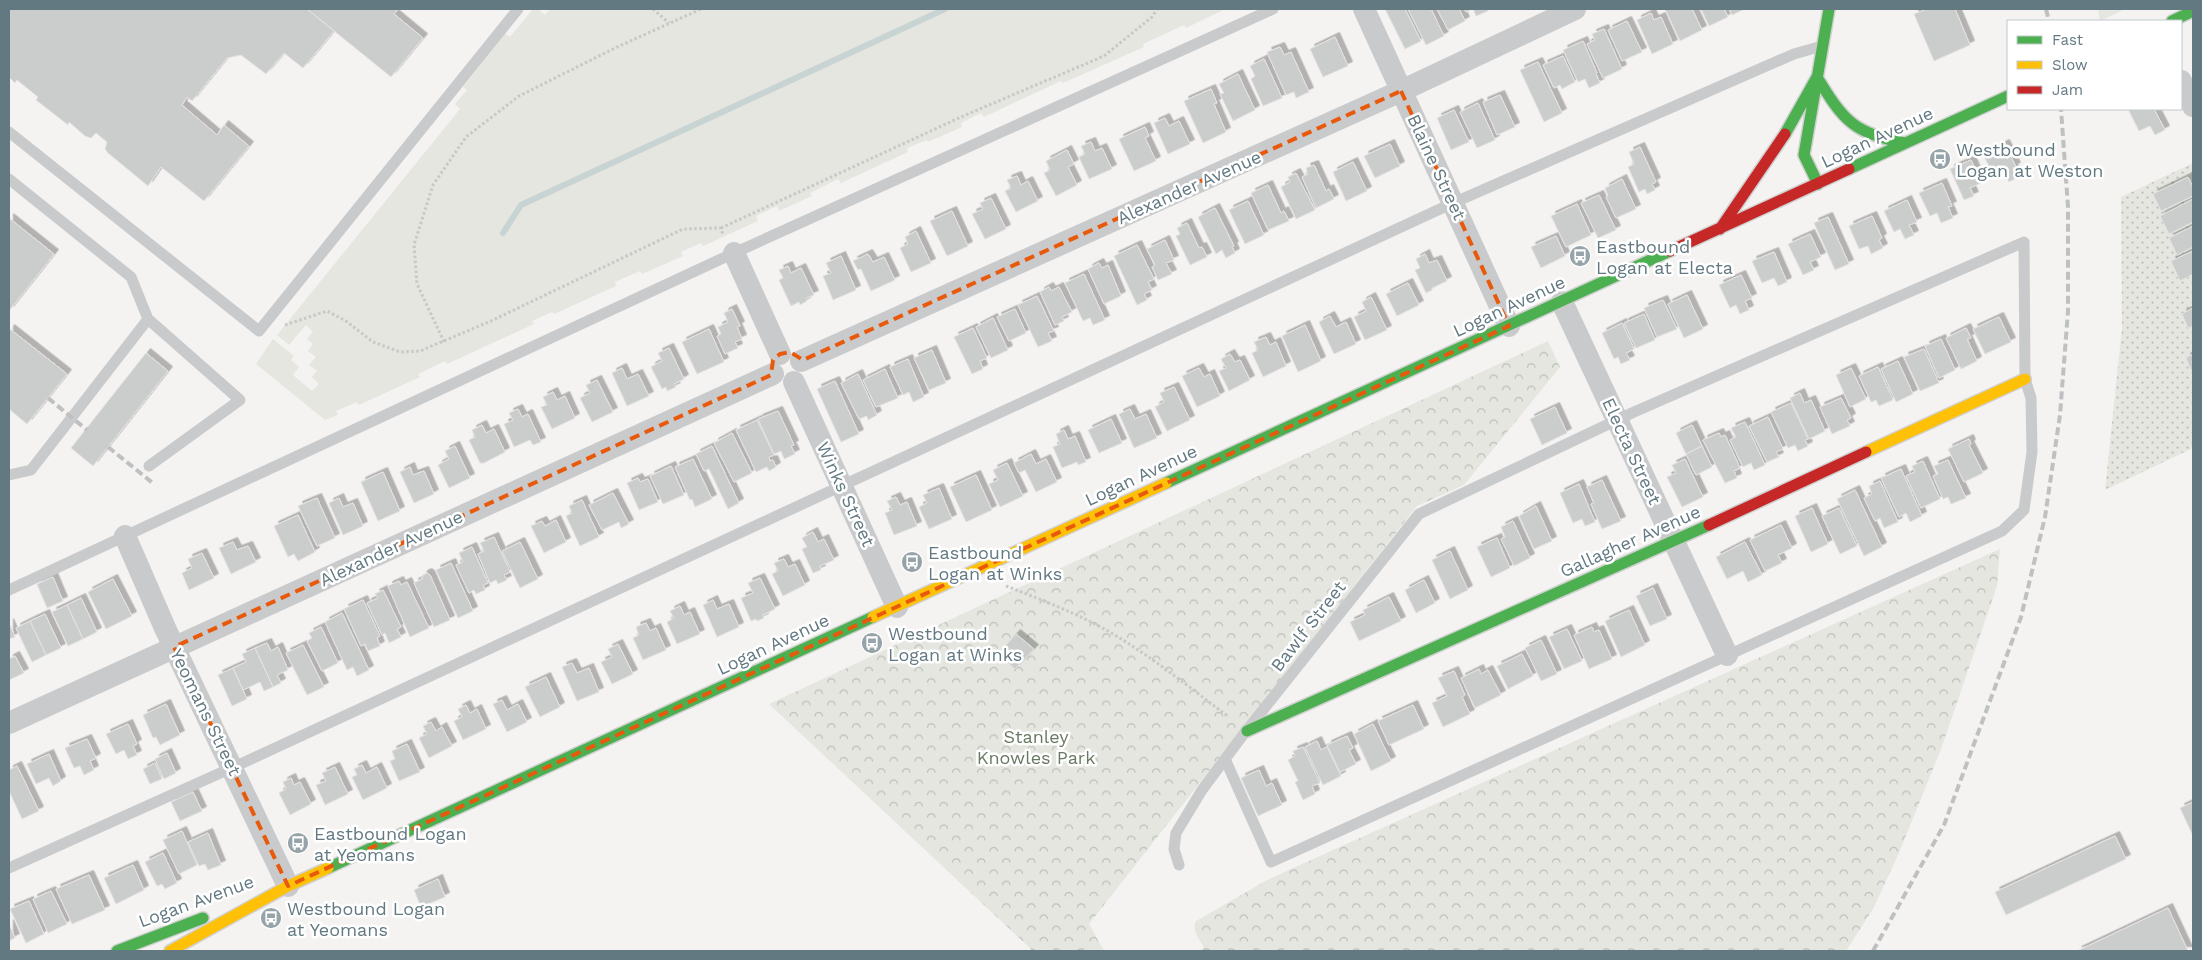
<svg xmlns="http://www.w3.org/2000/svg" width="2202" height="960" font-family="'Work Sans',sans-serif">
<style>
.grass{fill:#e4e6df}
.park{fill:url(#park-crowns)}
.garden{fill:url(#garden-dots)}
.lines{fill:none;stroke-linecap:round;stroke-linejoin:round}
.stream{stroke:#c8d3d3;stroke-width:6}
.building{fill:#cbcdcd;stroke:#e3e2e1;filter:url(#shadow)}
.fast-casing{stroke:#cfd0d0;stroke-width:14}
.slow-casing{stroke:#cfd0d0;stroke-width:14}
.jam-casing{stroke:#cfd0d0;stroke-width:14}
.path{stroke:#c7c8c8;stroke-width:3;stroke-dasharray:2.5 2.5;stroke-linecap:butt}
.lane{stroke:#c9cacb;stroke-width:11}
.street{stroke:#c9cacb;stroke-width:22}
.fast{stroke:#4caf50;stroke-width:11}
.slow{stroke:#ffc107;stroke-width:11}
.jam{stroke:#c62828;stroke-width:11}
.rail{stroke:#bec0c1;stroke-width:4;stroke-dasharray:8 4;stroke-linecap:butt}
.marked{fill:none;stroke:#e8590c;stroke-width:4;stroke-dasharray:10 6;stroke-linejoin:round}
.labels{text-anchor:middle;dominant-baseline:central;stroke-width:5;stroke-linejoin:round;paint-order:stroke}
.street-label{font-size:18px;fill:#637982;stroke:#fff}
.poi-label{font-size:18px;fill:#637982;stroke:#fff;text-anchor:start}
.park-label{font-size:18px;fill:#6a7962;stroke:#fff}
</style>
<defs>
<pattern id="park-crowns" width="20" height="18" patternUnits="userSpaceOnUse" patternTransform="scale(1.25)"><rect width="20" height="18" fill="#e4e6df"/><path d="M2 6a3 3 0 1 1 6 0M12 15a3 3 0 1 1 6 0" fill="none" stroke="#bcbfba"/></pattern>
<pattern id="garden-dots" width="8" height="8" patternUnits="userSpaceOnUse" patternTransform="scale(1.25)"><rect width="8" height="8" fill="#e4e6df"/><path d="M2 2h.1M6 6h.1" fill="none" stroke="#bcbfba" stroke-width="1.8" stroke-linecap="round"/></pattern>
<filter id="shadow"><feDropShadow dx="4.5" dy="-4.5" stdDeviation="0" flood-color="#0004"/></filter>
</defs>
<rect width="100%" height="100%" fill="#f4f3f1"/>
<path class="grass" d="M533,9H538L545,15L550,9H1225L1186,28L1184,25L1143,44L1144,47L1063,83L1061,81L984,117L981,113L961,123L962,127L928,142L927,140L907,148L908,152L841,183L838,179L810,193L812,196L779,211L777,206L756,216L758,221L703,246L701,243L681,252L683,256L642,274L640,271L615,282L616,286L554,314L552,312L532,321L534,324L447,364L445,361L418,374L420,377L359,405L357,402L336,411L338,415L325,420L256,364L273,339L294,356L291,360L299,367L293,375L312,391L319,384L312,377L317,371L309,365L316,357L308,351L313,344L307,339L313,332L306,325L289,345L277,335L460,109L455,104L467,90L463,87L505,34L510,37Z"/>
<path class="park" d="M2098,9H2125L2100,21Z
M1548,341L1560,367L1464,485L1417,506L1089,924L1104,951H1029L1031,949L769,704Z
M2000,549L1997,586L1940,752L1898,855L1873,909L1846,951H1199L1204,948C1200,940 1191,930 1196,921L1269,879Z"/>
<path class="garden" d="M2193,163V448L2105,490L2122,328L2121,197Z"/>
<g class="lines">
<path class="stream" d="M503,233L521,205L945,9"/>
</g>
<path class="building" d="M9,9H307L334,31L303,68L284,53L266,74L241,55L227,58L192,101L187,97L182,105L217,135L224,125L249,146L204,201L161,167L148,186L108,153L105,149L107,142L96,133L91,138L85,136L69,122L68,125L36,100L38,97L17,80L15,83L9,77Z
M307,9H398L394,14L423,38L391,77Z
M1385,9H1405L1421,41L1405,49Z
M1408,9H1431L1444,36L1426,45Z
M1437,9H1459L1465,21L1448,30Z
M1464,9H1487L1488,11L1476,16L1473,9L1466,12Z
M1665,9H1692L1702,30L1680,41Z
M1701,9H1724L1728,17L1709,26Z
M1729,9H1745L1732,15Z
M1927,9H1955L1970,45L1934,61L1914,14Z
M1651,13L1654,20L1661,17L1673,44L1652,54L1637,20Z
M1627,21L1642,52L1622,61L1608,30Z
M1604,29L1622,69L1603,78L1587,44L1595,40L1592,34Z
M1335,37L1348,66L1323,77L1310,49Z
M1583,41L1597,73L1596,74L1600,83L1589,88L1585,79L1578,82L1563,50Z
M1280,47L1284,55L1291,52L1309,92L1296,98L1294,92L1286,95L1267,52Z
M1563,56L1575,82L1562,89L1560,85L1554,88L1543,65Z
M1264,59L1282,98L1263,106L1251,79L1255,76L1250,66Z
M1538,62L1562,113L1544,122L1520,70Z
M1238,74L1255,110L1233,121L1220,94L1224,93L1219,84Z
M1211,89L1217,103L1214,104L1226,132L1203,143L1184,101Z
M1500,95L1515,127L1497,135L1483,102Z
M1478,103L1495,140L1477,148L1460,112Z
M2128,109H2154L2165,130L2155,135L2150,126L2139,131Z
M1454,110L1469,142L1451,150L1437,118Z
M1165,118L1169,126L1179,121L1190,144L1168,154L1154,123Z
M1145,127L1149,136L1145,138L1156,161L1134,171L1119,139Z
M1091,142L1095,151L1102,148L1112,169L1089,179L1079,157L1085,154L1081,146Z
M1390,144L1400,166L1375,178L1364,156Z
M2005,144L2016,167L2013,168L2018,177L2009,182L2004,172L1994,177L1983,154Z
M1640,147L1656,182L1652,184L1655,190L1647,194L1645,189L1639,192L1628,167L1634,164L1629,152Z
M1067,150L1074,164L1068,167L1077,185L1056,196L1044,173L1050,170L1046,161Z
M1971,160L1981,183L1970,188L1974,196L1964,200L1950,169Z
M1353,162L1367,191L1346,201L1333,172Z
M1314,165L1326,191L1329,189L1334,199L1316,208L1302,177L1308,174L1306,168Z
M1296,173L1315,210L1296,219L1281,187L1290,182L1288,177Z
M1017,176L1021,185L1028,181L1038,201L1016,212L1005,191L1011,188L1007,180Z
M2188,177L2193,187V196L2161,211L2153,194Z
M1622,179L1636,209L1616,218L1606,197L1608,196L1605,188Z
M1942,183L1952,206L1948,207L1953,218L1941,223L1937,213L1930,216L1919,193Z
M1268,185L1281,213L1284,211L1289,221L1268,230L1251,193Z
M1599,195L1616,230L1598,238L1581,203Z
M991,198L1006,229L985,239L972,214L983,209L980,203Z
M2193,199V222L2169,234L2160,216Z
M1907,200L1917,222L1909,225L1914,235L1905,239L1900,229L1894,232L1884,211Z
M1248,201L1264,235L1245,244L1229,210Z
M1577,204L1591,235L1566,247L1551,216Z
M1215,208L1234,246L1232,247L1235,253L1226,258L1222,250L1216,254L1198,217Z
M952,211L968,246L947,256L930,221Z
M1872,216L1882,238L1879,240L1883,248L1871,254L1868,246L1859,249L1849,226Z
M1828,217L1849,264L1835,270L1814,223Z
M9,218L54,254L9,311Z
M1187,223L1199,248L1202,247L1207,257L1190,265L1176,236L1180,234L1177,228Z
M2193,226V247L2177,255L2169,238Z
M916,231L931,263L911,272L900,248L908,244L905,237Z
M1810,234L1821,257L1810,262L1814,270L1803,275L1788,244Z
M1556,236L1565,256L1541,268L1531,247Z
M1165,240L1174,260L1166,263L1172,274L1158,280L1152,267L1155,265L1147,249Z
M1137,245L1154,279L1148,282L1152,290L1144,294L1147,300L1137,305L1114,256Z
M2193,251V274L2180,281L2171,261Z
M1774,252L1787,282L1778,286L1774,278L1762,283L1752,261Z
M868,254L873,262L884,257L895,280L871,291L861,269L858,270L853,261Z
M1425,254L1429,263L1437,260L1447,281L1432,288V290L1426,293L1415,270L1420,268L1416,259Z
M841,256L856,290L833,300L823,276L831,273L826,263Z
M1099,263L1102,268L1108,265L1121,296L1104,304L1088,269Z
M788,266L791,273L801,268L814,295L806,298L807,301L800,305L799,302L791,306L779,280L783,278L779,270Z
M1084,274L1105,320L1093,325L1090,318L1083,321L1065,283Z
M1741,275L1752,298L1745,301L1749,310L1740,314L1736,305L1730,308L1719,285Z
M1408,283L1419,305L1397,316L1386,294Z
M1049,287L1051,291L1059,287L1072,312L1062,317L1064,321L1055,325L1040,292Z
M1687,295L1703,329L1684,338L1668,304Z
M1037,296L1054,331L1048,333L1052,341L1038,347L1018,305Z
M1371,297L1387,330L1365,340L1354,317L1366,311L1362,302Z
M1663,300L1677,329L1657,337L1644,308Z
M2193,308V326L2188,328L2182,314Z
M732,309L740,326L737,327L742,339L735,342L738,348L725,354L717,336L721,334L718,327L728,322L724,313Z
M1015,309L1026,333L1009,341L997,317Z
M1644,314L1655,340L1636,348L1624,323Z
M1330,316L1336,327L1346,322L1356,344L1334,354L1319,322Z
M1999,317L2011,342L1985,354L1973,329Z
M993,318L1008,350L991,358L976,327Z
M1622,323L1634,349L1626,353L1630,360L1621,364L1618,357L1614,359L1602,333Z
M1305,325L1321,361L1298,372L1282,336Z
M973,328L987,358L980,361L983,369L972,374L954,337Z
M1966,328L1971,338L1967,339L1977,361L1961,369L1946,338Z
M10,329L67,374L27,424L9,409V331Z
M709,329L724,362L697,374L682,342Z
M1266,337L1270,345L1276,342L1286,366L1263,377L1252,353L1258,350L1254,342Z
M1941,339L1955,370L1939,378L1925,346Z
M669,348L684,379L674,384L676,387L667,391L666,387L662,389L651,367L662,361L658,353Z
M1924,349L1939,383L1920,391L1904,357Z
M932,350L946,383L929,390L914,358Z
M146,353L168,371L93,466L71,448Z
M1230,354L1235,362L1240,360L1250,380L1229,391L1219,371L1226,368L1221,359Z
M2193,354V374L2186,358Z
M908,359L924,397L913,402L909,392L903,395L890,367Z
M1898,361L1913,394L1896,402L1881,369Z
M1878,367L1893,400L1879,406L1876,400L1871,402L1859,376Z
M622,368L627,379L638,374L649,396L627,406L612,373Z
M1199,368L1204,377L1210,374L1220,396L1197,407L1182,376Z
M1851,368L1866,399L1850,407L1836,375Z
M885,369L898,398L876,407L863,380Z
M858,374L877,415L868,420L867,416L859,419L841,383Z
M597,380L613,412L592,422L580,398L590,393L586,385Z
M835,381L859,434L841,442L817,389Z
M1174,387L1190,420L1167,431L1155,407L1164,402L1160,393Z
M553,392L557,400L565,396L575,418L552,429L541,407L547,405L543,397Z
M1800,393L1804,403L1811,400L1825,431L1809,439L1790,398Z
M1841,398L1851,418L1847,420L1850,426L1832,434L1820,407Z
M1791,403L1808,439L1805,440L1808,446L1798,451L1795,445L1788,448L1771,412Z
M1555,407L1567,433L1542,445L1530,419Z
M518,409L522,417L528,414L541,442L533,445L530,440L514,447L504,424L513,420L509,413Z
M1130,409L1135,419L1146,414L1157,438L1134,448L1119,414Z
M778,411L794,445L791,446L795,454L784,459L781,451L774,454L758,419Z
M1768,417L1783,449L1776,452L1779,457L1767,462L1749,426Z
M1111,419L1122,443L1099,453L1088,430Z
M757,420L774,455L769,457L770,461L773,460L776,467L769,471L767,467L756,472L736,430Z
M1745,422L1765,465L1754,470L1751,463L1743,467L1730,440L1736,437L1731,428Z
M482,425L486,433L494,429L505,452L484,463H480L469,440L475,437L472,430Z
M1692,425L1702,446L1686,454L1676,433Z
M1064,430L1068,439L1075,436L1086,462L1078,465L1077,462L1062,468L1053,447L1060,444L1056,434Z
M732,433L752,473L734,482L714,443Z
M1719,433L1721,437L1725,435L1740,468L1734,471L1737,478L1725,483L1703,440Z
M1969,439L1971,444L1969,445L1983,473L1964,482L1948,449Z
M455,446L470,478L449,488L438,465L449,459L445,451Z
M712,446L739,503L728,509L709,469L704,471L696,454Z
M1702,446L1712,467L1696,475L1686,454Z
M1031,454L1036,464L1046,459L1057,482L1036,492L1025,470L1019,473L1014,463Z
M693,459L712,499L695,507L692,499L690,500L675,467Z
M1685,459L1703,497L1682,507L1667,477L1676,473L1672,465Z
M1948,460L1966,498L1951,504L1948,497L1943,499L1933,476L1938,474L1934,466Z
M1923,461L1940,499L1921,508L1906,476L1915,472L1912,466Z
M1007,463L1023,496L1000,507L989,484L998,480L993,470Z
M671,466L684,495L663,504L650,476Z
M410,467L413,475L424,471L434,494L414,503L400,472Z
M1901,469L1922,516L1910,522L1906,513L1899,517L1881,478Z
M383,472L400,511L378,521L361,482Z
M976,475L992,510L966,522L950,487Z
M638,478L640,482L648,479L658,502L639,510L627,483Z
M1602,480L1621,521L1602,529L1591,504L1594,503L1587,487Z
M1880,481L1898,522L1884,528L1880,518L1875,521L1864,498L1872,494L1869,486Z
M1579,484L1595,522L1585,526L1582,519L1573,523L1560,493Z
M939,488L952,519L929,529L919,507L927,503L923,495Z
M1855,490L1882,547L1864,556L1837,499Z
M613,493L629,524L621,528L619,522L602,530L589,505Z
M896,497L900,505L907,502L917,526L894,535L885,513L892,510L887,501Z
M317,498L335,538L317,546L298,506Z
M339,498L343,507L353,503L363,526L343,535L329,503Z
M582,500L599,537L580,546L566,516L572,513L569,506Z
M1536,506L1552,541L1534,549L1519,516Z
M1812,508L1828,544L1811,552L1795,516Z
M1839,508L1857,546L1840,554L1822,516Z
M298,515L315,552L298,561L294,554L288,557L274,526Z
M556,520L566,542L544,553L531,526L542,521L545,526Z
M1513,521L1530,558L1514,566L1501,539L1505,537L1501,527Z
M1781,525L1792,548L1778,555L1782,563L1765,571L1750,540Z
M813,532L818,542L824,539L834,560L820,566L821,570L813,573L802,549L807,547L802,538Z
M494,537L510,572L504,575L507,580L498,584L496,580L490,583L478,554L484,551L480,543Z
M1497,538L1510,568L1491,577L1477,547Z
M233,542L237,550L248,546L256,562L231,574L219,548Z
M520,542L538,579L520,588L502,551Z
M1745,542L1762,575L1748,582L1743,571L1727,579L1716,557Z
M472,547L488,583L483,585L485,590L476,594L474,590L469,593L456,565L463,562L459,553Z
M1450,551L1468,590L1450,599L1432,560Z
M202,553L214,578L189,590L182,573L192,568L188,559Z
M784,559L788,567L795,564L805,585L783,596L772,574L778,571L774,563Z
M451,563L473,611L458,618L436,570Z
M427,573L430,575L450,620L434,627L414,583L422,579L423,575Z
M53,577L63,601L47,608L37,584Z
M760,578L775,609L763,615L764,618L757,621L756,619L751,621L741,598L753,593L748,583Z
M113,579L132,616L106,629L88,592Z
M1424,580L1435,603L1416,613L1405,590Z
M399,581L401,585L407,582L429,628L410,637L388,586Z
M1653,588L1667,619L1650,626L1636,596Z
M383,590L401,627L397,629L401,637L389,643L385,633L382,635L367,603L378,598L375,594Z
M1389,597L1401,621L1359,641L1350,622L1365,615L1363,610Z
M81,598L97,632L83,639L67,605Z
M363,600L380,636L377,638L380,646L368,651L365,644L361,646L344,609Z
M713,600L717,609L729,604L739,627L717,637L703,605Z
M67,605L83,639L68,646L52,612Z
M680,606L684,615L690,612L700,634L677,644L667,622L674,618L670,611Z
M1629,610L1645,645L1621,657L1605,621Z
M342,613L369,670L357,676L353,667L347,670L325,622Z
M45,614L61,648L46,655L30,621Z
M30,621L46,655L32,662L16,628Z
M9,623L15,637L9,639Z
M646,623L650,631L656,628L666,650L643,660L633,638L639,635L636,627Z
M321,627L338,663L322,671L307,641L312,638L309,633Z
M1592,627L1594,632L1599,630L1612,659L1589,669L1574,635Z
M1567,629L1582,661L1564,669L1549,637Z
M1016,634L1034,649L1015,669L998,654Z
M1541,640L1557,674L1541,681L1525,648Z
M267,643L271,651L278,647L288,670L277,675L281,683L273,687L255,648Z
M618,644L633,674L612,684L601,662L612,657L608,649Z
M303,645L324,687L307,695L286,653Z
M255,648L273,687L264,691L260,682L243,690L233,668L246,662L242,654Z
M1522,654L1533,676L1508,689L1497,666Z
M15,656L24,673L9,680V659Z
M572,663L577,673L589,668L599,692L577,701L562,667Z
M233,668L247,699L232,706L218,675Z
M1479,669L1481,674L1488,670L1501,695L1475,708L1461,678Z
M1454,671L1465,695L1462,697L1470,714L1443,727L1432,703L1447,696L1438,678Z
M546,677L560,707L540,717L525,687Z
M502,700L507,710L518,704L527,722L507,732L493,704Z
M166,704L180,735L160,745L156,737L153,738L143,715Z
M466,705L470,713L477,709L486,729L463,740L454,721L462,717L458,709Z
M1413,705L1424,729L1389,745L1378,721Z
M431,722L436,731L442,727L452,746L429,758L419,738L427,734L423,726Z
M128,724L137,744L133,746L137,755L128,759L124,750L116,754L106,734Z
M1373,724L1391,761L1371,771L1354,734Z
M1347,736L1353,748L1349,750L1356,764L1340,772L1327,745Z
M87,739L96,758L90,761L94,770L84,775L80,766L74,768L65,748Z
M1317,741L1321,750L1327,747L1341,776L1323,785L1305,747Z
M407,744L420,772L399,781L390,761L395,759L392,751Z
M1303,747L1320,783L1312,786L1315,794L1303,800L1295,782L1298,781L1288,760L1295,756L1293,751Z
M167,753L176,773L164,779L155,759Z
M49,754L61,781L53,786L49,778L36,784L27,764Z
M155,763L162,779L150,784L143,769Z
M362,765L366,773L377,767L387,788L363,800L352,777L357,775L354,769Z
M17,766L39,811L22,819L9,791V770Z
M335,767L348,794L325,805L316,785L326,781L322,773Z
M1259,770L1266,786L1272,783L1282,805L1258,816L1241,778Z
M291,778L294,785L300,782L311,804L290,815L279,793L286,789L283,782Z
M193,792L202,811L180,821L171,802Z
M2193,802V836L2180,808Z
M182,831L197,865L179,874L163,840Z
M208,833L221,865L208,870L205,864L199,866L188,842Z
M2115,836L2126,859L2006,915L1995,892Z
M163,853L177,883L165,889L162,884L157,886L145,862Z
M133,865L144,890L116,904L104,878Z
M89,875L105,910L72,924L56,889Z
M438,879L445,897L421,907L414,890Z
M51,891L67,924L48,933L33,899Z
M29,901L44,934L26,943L10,909Z
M2168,908L2188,951H2077Z
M9,924L15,938L9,941Z"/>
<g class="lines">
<g class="fast-casing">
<path id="fast" d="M2172,21L2193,11
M1817,77C1843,120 1854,134 1905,143
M1785,134L1817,77
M1849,169L2008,96
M1818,184L1804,155L1829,9
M1166,483L1670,251
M1247,731L1709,525
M328,868L873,617
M117,951L203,918"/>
</g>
<g class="slow-casing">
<path id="slow" d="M1866,452L2025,379
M873,617L1166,483
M170,951L288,886L328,868"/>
</g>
<g class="jam-casing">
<path id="jam" d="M1720,229L1785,134
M1670,251L1849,169
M1709,525L1866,452"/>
</g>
<path class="path" d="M653,9L669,23
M721,228L961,117L1104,56L1152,17L1157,9
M285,325L327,311L346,321L373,342L400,352L420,351L491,321L683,229L721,228L723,235
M444,342L417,284L414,245L433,185L466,137L519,96L615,48L701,9
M1006,586C1037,598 1068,610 1097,625C1144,650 1186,685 1229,717"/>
<path class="lane" d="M9,132L259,331L518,9
M9,179L131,277L148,319L240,400L149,466
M9,475L31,470L148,319
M9,590L734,253L1273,9
M1179,865L1174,849L1176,833L1202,790L1243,735L1419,514L1634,412L2024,242L2025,379L2031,398L2032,452L2024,510L2002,531L1271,862L1225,759
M9,868L247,761L1453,203L1794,54L1822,46"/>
<path class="street" d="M1364,9L1509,326
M2181,81L2193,106
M734,253L780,354
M1562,302L1727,655
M801,361L1401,91L1575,9
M794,382L897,607
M125,536L165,628L288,886
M9,723L773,374"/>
<use href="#fast" class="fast"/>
<use href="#slow" class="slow"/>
<use href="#jam" class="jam"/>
<path class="rail" d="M2046,9L2049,21
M48,398L87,430
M108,447L154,484
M1873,951L1944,825L2021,617L2045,517L2060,415L2068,311V207L2061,109"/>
</g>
<path class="marked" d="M1401,91L1509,326L288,886L174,647L771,375L773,360L780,354L790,352L803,360Z"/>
<defs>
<g id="bus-disc" transform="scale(1.125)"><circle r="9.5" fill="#96a4a9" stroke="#fff"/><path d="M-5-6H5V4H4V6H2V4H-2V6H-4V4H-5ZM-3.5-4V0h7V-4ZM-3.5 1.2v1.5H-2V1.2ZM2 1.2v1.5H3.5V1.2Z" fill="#fff"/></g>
</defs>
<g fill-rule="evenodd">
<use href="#bus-disc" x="1940" y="159"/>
<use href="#bus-disc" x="1580" y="256"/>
<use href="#bus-disc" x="912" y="562"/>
<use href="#bus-disc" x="872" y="643"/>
<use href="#bus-disc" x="298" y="843"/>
<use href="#bus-disc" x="271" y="918"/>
</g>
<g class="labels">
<g class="street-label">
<text transform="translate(1877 137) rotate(-25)">Logan Avenue</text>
<text transform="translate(1437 167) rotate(65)">Blaine Street</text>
<text transform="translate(1189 187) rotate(-24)">Alexander Avenue</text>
<text transform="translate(1509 306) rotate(-25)">Logan Avenue</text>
<text transform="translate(1632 451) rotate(65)">Electa Street</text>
<text transform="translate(1141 475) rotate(-25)">Logan Avenue</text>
<text transform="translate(846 494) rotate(65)">Winks Street</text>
<text transform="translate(1630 541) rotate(-24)">Gallagher Avenue</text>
<text transform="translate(391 548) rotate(-25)">Alexander Avenue</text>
<text transform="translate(1308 626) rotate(-52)">Bawlf Street</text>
<text transform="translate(773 644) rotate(-25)">Logan Avenue</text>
<text transform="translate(206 712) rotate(64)">Yeomans Street</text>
<text transform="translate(196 901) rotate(-20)">Logan Avenue</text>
</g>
<g class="poi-label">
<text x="1956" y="149">Westbound<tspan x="1956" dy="21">Logan at Weston</tspan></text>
<text x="1596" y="246">Eastbound<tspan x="1596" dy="21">Logan at Electa</tspan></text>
<text x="928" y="552">Eastbound<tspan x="928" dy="21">Logan at Winks</tspan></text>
<text x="888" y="633">Westbound<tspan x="888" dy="21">Logan at Winks</tspan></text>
<text x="314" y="833">Eastbound Logan<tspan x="314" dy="21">at Yeomans</tspan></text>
<text x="287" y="908">Westbound Logan<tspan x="287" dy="21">at Yeomans</tspan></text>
</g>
<g class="park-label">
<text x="1036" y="736">Stanley<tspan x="1036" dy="21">Knowles Park</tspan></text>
</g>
</g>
<rect width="2202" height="960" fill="none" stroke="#637982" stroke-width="20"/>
<rect x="2007" y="20" width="175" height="90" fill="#ffffff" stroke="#c1c9cd"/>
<rect x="2017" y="36" width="25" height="8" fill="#4caf50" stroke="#c1c9cd"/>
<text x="2052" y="45" font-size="15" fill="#637982">Fast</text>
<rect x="2017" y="61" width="25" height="8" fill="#ffc107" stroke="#c1c9cd"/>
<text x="2052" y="70" font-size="15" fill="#637982">Slow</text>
<rect x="2017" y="86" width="25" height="8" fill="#c62828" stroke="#c1c9cd"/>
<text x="2052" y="95" font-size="15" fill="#637982">Jam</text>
</svg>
